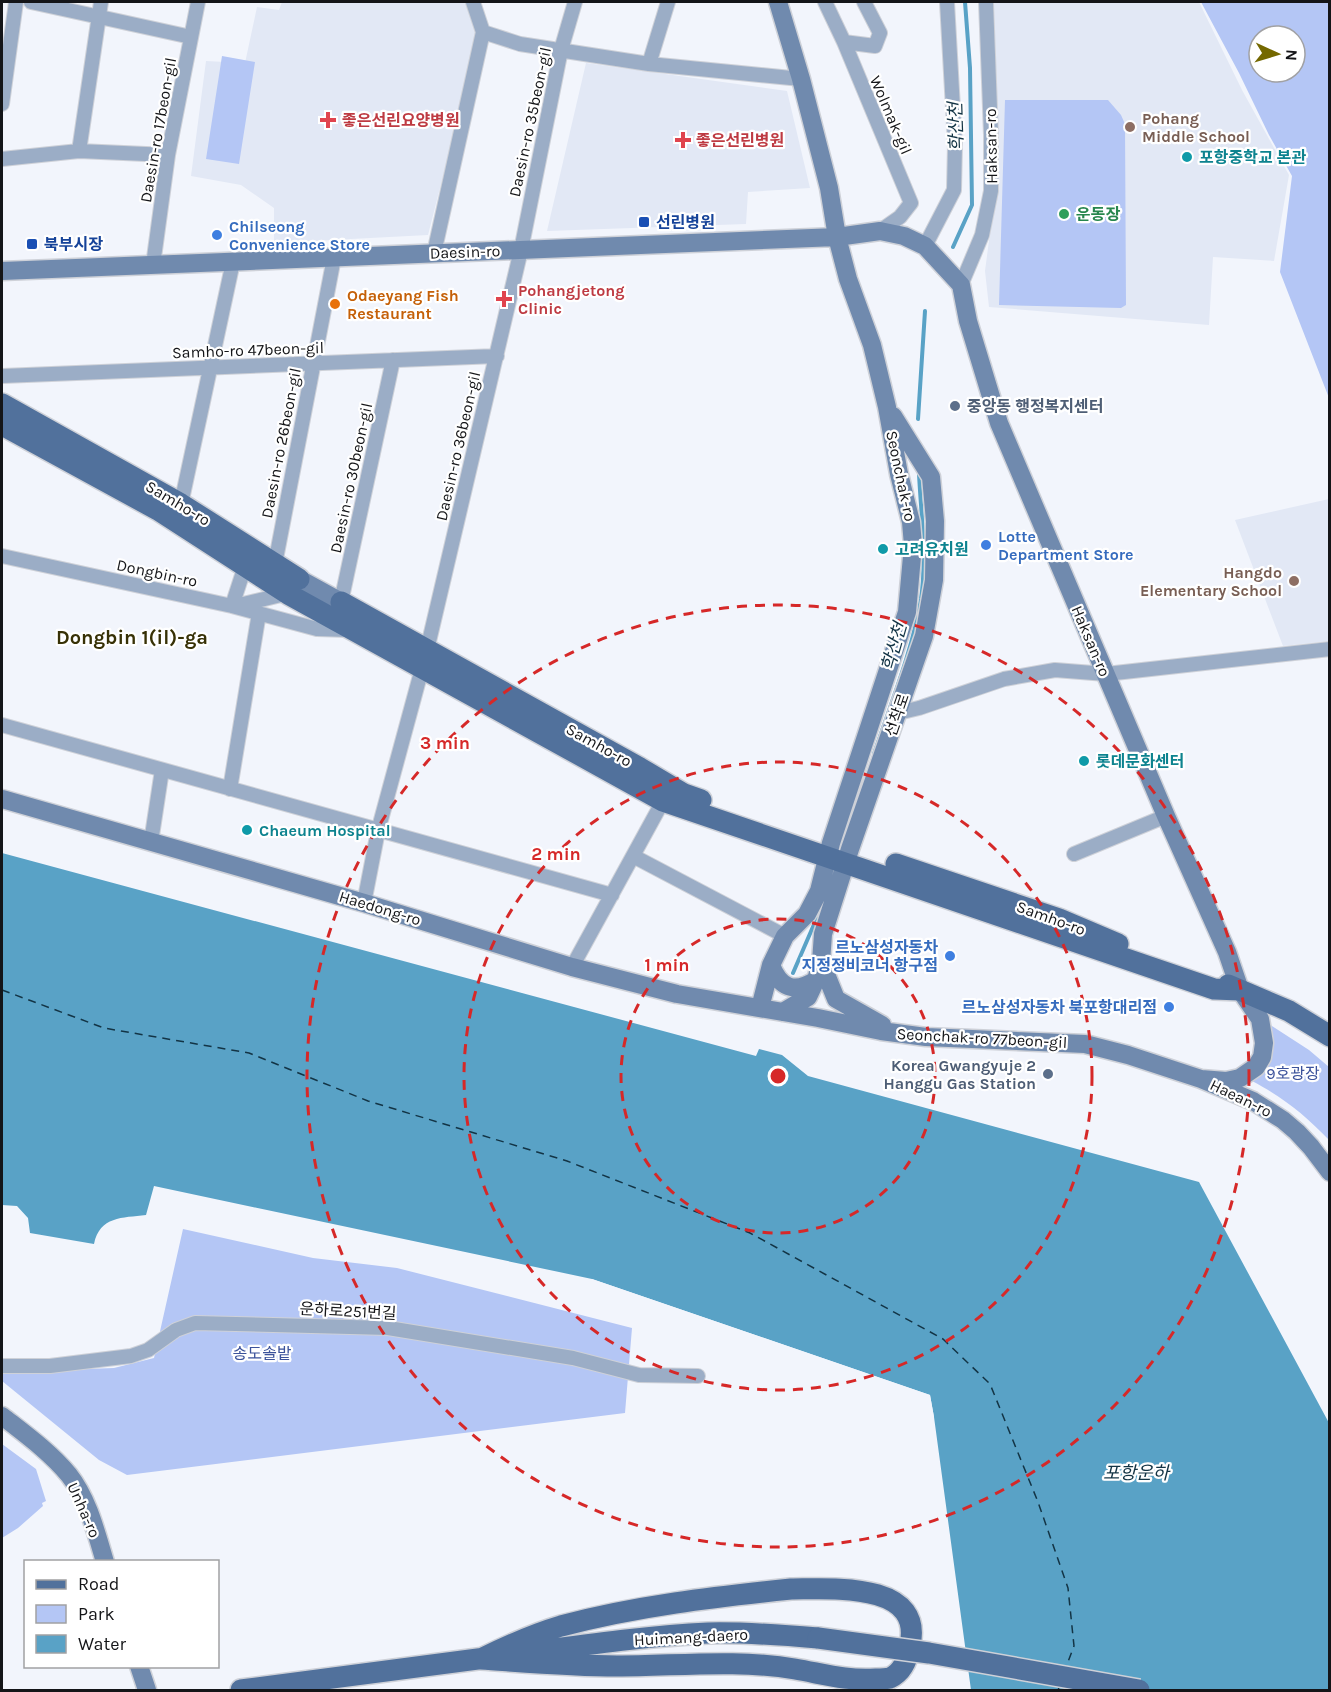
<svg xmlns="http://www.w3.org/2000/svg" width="1331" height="1692" font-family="Karla,'Noto Sans KR',sans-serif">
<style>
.built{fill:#e2e8f5}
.green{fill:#b4c6f5;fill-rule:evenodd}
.water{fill:#59a2c6}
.pier{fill:#f2f5fc}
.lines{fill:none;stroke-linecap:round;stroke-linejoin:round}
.stream{stroke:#59a2c6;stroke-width:4}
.ferry{stroke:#133445;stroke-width:1.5;stroke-dasharray:8 6;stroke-linecap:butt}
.street-casing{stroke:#ced1d8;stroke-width:16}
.secondary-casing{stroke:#ced1d8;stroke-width:21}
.primary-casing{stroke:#ced1d8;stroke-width:24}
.street{stroke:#9badc6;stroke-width:14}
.secondary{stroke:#708aae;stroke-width:18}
.primary{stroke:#51719c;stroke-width:21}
.primary-bridge-casing{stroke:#ced1d8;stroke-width:24;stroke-linecap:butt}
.primary-bridge{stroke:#51719c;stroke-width:21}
.ring{fill:none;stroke:#d62828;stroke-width:3;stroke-dasharray:10 8}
.health-dot{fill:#e0444e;stroke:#fff;stroke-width:2}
.education-dot{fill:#8d6e63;stroke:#fff;stroke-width:2}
.culture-dot{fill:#0f9aa8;stroke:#fff;stroke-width:2}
.leisure-dot{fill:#2e9e5b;stroke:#fff;stroke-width:2}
.transit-dot{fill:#1a4fb4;stroke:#fff;stroke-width:2}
.shop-dot{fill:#3f7fe0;stroke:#fff;stroke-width:2}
.food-dot{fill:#e8710a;stroke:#fff;stroke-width:2}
.service-dot{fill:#5c6f8a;stroke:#fff;stroke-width:2}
.labels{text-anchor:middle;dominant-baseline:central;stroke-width:4.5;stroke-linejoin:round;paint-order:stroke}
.street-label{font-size:16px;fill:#141518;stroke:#fff}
.education-label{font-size:16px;font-weight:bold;fill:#785e54;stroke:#fff;text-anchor:start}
.health-label{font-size:16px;font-weight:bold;fill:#be3a42;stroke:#fff;text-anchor:start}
.culture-label{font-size:16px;font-weight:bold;fill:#0d838f;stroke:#fff;text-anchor:start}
.leisure-label{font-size:16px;font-weight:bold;fill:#27864d;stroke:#fff;text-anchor:start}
.transit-label{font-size:16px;font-weight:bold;fill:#164399;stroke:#fff;text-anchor:start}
.shop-label{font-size:16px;font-weight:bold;fill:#366cbe;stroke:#fff;text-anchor:start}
.food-label{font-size:16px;font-weight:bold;fill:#c56008;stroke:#fff;text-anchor:start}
.service-label{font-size:16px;font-weight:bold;fill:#4e5e75;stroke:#fff;text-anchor:start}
.park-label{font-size:16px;fill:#3b529b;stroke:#fff}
.water-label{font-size:18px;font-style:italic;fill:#133445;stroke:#fff}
.quarter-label{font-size:20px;font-weight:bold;fill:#373106;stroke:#fff}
.centre{fill:#d62828;stroke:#fff;stroke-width:3}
.ring-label{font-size:18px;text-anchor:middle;font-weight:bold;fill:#d62828;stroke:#fff;stroke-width:4.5;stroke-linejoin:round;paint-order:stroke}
</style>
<rect width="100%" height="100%" fill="#f2f5fc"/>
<path class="built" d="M282,2H467L477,18L476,47L428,235L274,243V208L241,185L191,176L206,61L245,63L257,7L279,10Z
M994,2H1199L1242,90L1289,175L1274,261L1213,257L1209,325L989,307L985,271L999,165Z
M586,63L787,91L810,188L748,192L746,224L547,231Z
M1329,499V641L1283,646L1235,520Z"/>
<path class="green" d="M1201,2H1329V398L1280,272L1292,176L1269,135L1239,73ZM1259,36H1295V72H1259Z
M222,56L255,62L239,164L206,159Z
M1005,100H1108L1121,115L1125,124L1126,305L1121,308L999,305Z
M1269,1024L1309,1050L1329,1067V1140C1305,1115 1284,1098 1252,1081L1263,1069Z
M183,1229L313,1258L397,1268L632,1328L625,1413L127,1475L99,1460L2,1381V1372L114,1368L154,1358Z
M2,1444L36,1469L46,1501L42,1503L43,1506L18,1528L2,1538Z"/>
<path class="water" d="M2,853L756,1056L759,1049L782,1055L808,1076L1199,1182L1329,1423V1690H971L934,1417L930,1395L592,1279L154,1186L146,1215C122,1218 100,1216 94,1244L30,1233L28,1218L17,1206L2,1205Z"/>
<path class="pier" d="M592,1279L930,1395L934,1417L931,1418L927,1397L591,1282Z"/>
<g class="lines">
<path class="stream" d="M953,247L972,205L970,68L965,2
M918,419L925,311
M874,754C891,703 912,652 921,599C927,558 921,514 919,474
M793,973L825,899"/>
<path class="ferry" d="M2,990L104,1028L249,1053L368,1101L567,1161L750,1233L943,1339L990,1384L1038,1502L1068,1588L1074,1646L1066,1667
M1058,1690L1060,1685"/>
<g class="street-casing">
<path id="street" d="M31,2L191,37
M825,2L844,42L911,203L900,217L880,231
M483,32L520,44L649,64L801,79
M844,42L875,46L880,33L864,2
M649,64L668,2
M2,104L16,2
M79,151L101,2
M2,159L79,151L168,155
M925,246L954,190L955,144L947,2
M434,253L483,32L473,2
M153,265L168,155L198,2
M961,285L982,235L991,191V135L986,2
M2,376L497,356
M181,504L233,262
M2,556L232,606L317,629L348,630
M275,564L334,258
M341,602L393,360
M232,606L245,566
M235,606L289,593
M898,713L919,708L1004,679L1055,670L1106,674L1330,649
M2,725L612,895
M230,789L259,613
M151,842L162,770
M1074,854L1166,816
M633,856L785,936
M364,903L378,831L427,650L521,250L561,50L575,2
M572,967L663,801
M2,1366H50L131,1356L148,1350L176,1330L195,1323L388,1328L573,1358L639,1375L698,1376"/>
</g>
<g class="secondary-casing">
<path id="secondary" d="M2,271L837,237L880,231L904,236L925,246L961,285L968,321L999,423L1166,816L1227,952L1240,990L1260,1019L1264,1043L1262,1057L1256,1067L1240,1078L1226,1081L1201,1079
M299,579L341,602
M2,799L364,903L572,967L677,994L818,1018L881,1031L926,1037L1085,1044L1128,1055L1201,1079L1253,1101L1283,1120L1297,1132L1311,1147L1330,1172
M821,962L836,999L882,1025
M771,965C780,988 794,994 816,980
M760,1008L771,965L785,936L807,914L819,891L831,843L907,612L913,545L911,522L899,474L887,407L872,345L848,279L837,237L829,188L801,79L778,2
M783,1012L808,997L816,980L821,962L823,934L850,849L924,636L934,580L935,521L931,477L893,416
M2,1416C25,1434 50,1452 69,1475C88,1499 96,1532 105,1562
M139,1666L147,1690"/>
</g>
<g class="primary-casing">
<path id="primary" d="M2,404L181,504L299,579
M2,425L158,510L288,594L663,801L1214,989L1240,990
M341,602L640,768L684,794L701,800
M896,864L1059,919L1118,944
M1228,985L1289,1011L1330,1036
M791,1589C830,1589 924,1581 910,1645C908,1658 903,1672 890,1678C886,1679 880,1679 876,1679C846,1681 824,1674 795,1669C737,1659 676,1666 617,1666C572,1666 526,1662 481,1659C507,1646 534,1634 561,1626C636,1606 714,1597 791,1589Z
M524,1653C585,1645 646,1636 708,1633C745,1632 782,1635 818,1638
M241,1690L493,1657"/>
</g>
<use href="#street" class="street"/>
<use href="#secondary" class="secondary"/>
<use href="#primary" class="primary"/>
<g class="primary-bridge-casing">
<path id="primary-bridge" d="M818,1638L929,1653L1139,1690"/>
</g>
<use href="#primary-bridge" class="primary-bridge"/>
</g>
<g class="ring">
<circle cx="778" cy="1076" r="157"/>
<circle cx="778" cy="1076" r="314"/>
<circle cx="778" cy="1076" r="471"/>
</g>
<g class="health-dot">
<path d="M325 111h6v6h6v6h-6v6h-6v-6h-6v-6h6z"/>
<path d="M680 131h6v6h6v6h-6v6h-6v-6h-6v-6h6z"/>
<path d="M501 290h6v6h6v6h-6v6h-6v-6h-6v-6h6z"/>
</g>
<g class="education-dot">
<circle cx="1130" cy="127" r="6"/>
<circle cx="1294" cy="581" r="6"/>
</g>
<g class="culture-dot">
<circle cx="1187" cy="157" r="6"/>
<circle cx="883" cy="549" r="6"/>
<circle cx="1084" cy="761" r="6"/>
<circle cx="247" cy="830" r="6"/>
</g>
<circle class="leisure-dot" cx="1064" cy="214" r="6"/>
<g class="transit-dot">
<rect x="638" y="216" width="12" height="12" rx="3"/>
<rect x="26" y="238" width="12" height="12" rx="3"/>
</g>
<g class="shop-dot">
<circle cx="217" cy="235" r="6"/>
<circle cx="986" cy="545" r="6"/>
<circle cx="950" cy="956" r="6"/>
<circle cx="1169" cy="1007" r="6"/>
</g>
<circle class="food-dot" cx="335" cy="304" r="6"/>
<g class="service-dot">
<circle cx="955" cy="406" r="6"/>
<circle cx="1048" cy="1074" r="6"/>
</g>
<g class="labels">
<g class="street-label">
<text transform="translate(891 115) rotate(67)">Wolmak-gil</text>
<text transform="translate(530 122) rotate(-78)">Daesin-ro 35beon-gil</text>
<text transform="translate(158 130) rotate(-80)">Daesin-ro 17beon-gil</text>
<text transform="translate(991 146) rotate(-91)">Haksan-ro</text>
<text transform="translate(465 252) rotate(-2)">Daesin-ro</text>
<text transform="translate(248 350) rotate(-2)">Samho-ro 47beon-gil</text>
<text transform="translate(281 443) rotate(-79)">Daesin-ro 26beon-gil</text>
<text transform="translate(458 446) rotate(-77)">Daesin-ro 36beon-gil</text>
<text transform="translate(901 476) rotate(78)">Seonchak-ro</text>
<text transform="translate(351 478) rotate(-78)">Daesin-ro 30beon-gil</text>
<text transform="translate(178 503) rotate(31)">Samho-ro</text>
<text transform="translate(157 573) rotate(12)">Dongbin-ro</text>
<text transform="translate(1091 641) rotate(67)">Haksan-ro</text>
<text transform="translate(897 715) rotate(-71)">선착로</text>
<text transform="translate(599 745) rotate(29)">Samho-ro</text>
<text transform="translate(380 908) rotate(17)">Haedong-ro</text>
<text transform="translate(1051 918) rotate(20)">Samho-ro</text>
<text transform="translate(982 1038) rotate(3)">Seonchak-ro 77beon-gil</text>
<text transform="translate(1241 1098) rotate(26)">Haean-ro</text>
<text transform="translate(348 1311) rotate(3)">운하로251번길</text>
<text transform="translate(84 1510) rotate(66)">Unha-ro</text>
<text transform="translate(691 1637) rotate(-3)">Huimang-daero</text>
</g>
<g class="education-label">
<text x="1142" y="118">Pohang<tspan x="1142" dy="18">Middle School</tspan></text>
<text x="1282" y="572" text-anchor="end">Hangdo<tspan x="1282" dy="18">Elementary School</tspan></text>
</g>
<g class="health-label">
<text x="342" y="120">좋은선린요양병원</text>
<text x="696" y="140">좋은선린병원</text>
<text x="518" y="290">Pohangjetong<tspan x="518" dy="18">Clinic</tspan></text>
</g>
<g class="culture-label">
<text x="1199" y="157">포항중학교 본관</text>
<text x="895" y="549">고려유치원</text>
<text x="1096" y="761">롯데문화센터</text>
<text x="259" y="830">Chaeum Hospital</text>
</g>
<g class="leisure-label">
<text x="1076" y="214">운동장</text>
</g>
<g class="transit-label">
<text x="656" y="222">선린병원</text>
<text x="44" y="244">북부시장</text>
</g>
<g class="shop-label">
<text x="229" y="226">Chilseong<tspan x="229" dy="18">Convenience Store</tspan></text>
<text x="998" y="536">Lotte<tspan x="998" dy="18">Department Store</tspan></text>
<text x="938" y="947" text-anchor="end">르노삼성자동차<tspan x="938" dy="18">지정정비코너 항구점</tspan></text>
<text x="1157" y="1007" text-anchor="end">르노삼성자동차 북포항대리점</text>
</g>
<g class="food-label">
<text x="347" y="295">Odaeyang Fish<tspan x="347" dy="18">Restaurant</tspan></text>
</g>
<g class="service-label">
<text x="967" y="406">중앙동 행정복지센터</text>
<text x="1036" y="1065" text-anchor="end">Korea Gwangyuje 2<tspan x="1036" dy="18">Hanggu Gas Station</tspan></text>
</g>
<g class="park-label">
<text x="1293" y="1073">9호광장</text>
<text x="262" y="1353">송도솔밭</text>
</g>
<g class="water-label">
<text transform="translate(956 127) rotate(-92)">학산천</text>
<text transform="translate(894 647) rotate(-74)">학산천</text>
<text x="1136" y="1473">포항운하</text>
</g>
<g class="quarter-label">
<text x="132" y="637">Dongbin 1(il)-ga</text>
</g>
</g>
<circle cx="778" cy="1076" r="9" class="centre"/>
<g class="ring-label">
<text x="445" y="749">3 min</text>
<text x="556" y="860">2 min</text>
<text x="667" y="971">1 min</text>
</g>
<rect width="1331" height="1692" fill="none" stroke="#141518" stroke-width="6"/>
<rect x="24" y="1560" width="195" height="108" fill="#ffffff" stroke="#a1a1a3" stroke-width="1.5"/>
<rect x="36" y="1580" width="30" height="9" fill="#51719c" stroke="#a1a1a3" stroke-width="1.5"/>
<text x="78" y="1590" font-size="18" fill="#141518">Road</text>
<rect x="36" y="1605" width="30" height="18" fill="#b4c6f5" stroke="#a1a1a3" stroke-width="1.5"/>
<text x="78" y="1620" font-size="18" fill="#141518">Park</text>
<rect x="36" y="1635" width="30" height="18" fill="#59a2c6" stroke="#a1a1a3" stroke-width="1.5"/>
<text x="78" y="1650" font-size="18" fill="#141518">Water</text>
<g transform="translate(1277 54) rotate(94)"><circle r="28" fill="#ffffff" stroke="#a1a1a3" stroke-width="1.5"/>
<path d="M0-4.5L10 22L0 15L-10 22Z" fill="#746800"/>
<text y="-9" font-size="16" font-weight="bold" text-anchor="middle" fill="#141518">N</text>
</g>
</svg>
